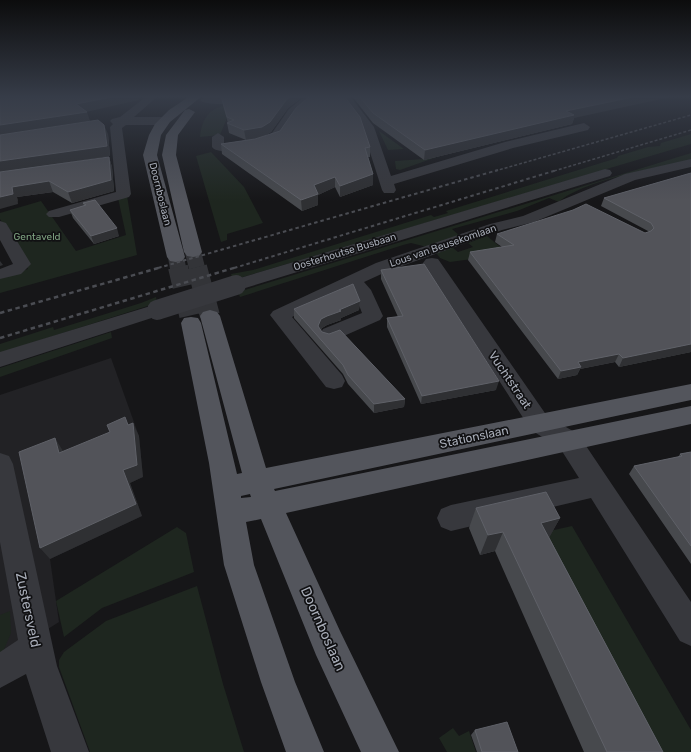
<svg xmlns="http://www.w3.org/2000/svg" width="691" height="752" font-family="Rubik,sans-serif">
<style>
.built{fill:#222225}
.green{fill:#1e261f}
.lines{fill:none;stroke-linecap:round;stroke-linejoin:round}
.major-tunnel-far1{stroke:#333438;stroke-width:16;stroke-dasharray:16 8;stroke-linecap:butt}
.major-tunnel{stroke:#333438;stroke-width:20;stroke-dasharray:20 10;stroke-linecap:butt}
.minor{fill:#37383d;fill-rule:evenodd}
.major{fill:#53555c;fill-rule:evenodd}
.rail-far2{stroke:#4a4c52;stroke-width:1.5;stroke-dasharray:3 2;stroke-linecap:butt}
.rail-far1{stroke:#4a4c52;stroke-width:2;stroke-dasharray:3.5 3;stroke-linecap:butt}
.rail{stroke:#4a4c52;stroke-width:2.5;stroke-dasharray:4.5 3.5;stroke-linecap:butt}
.minor-bridge{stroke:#37383d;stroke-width:20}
.wall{fill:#47494d}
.shaded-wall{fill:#2f3033}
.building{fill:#525359;stroke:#5f6168}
.labels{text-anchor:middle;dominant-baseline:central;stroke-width:3.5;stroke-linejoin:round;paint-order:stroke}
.far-street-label{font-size:10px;fill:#a8adb8;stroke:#111113}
.far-park-label{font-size:10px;fill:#7fa381;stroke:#111113}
.street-label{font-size:12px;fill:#a8adb8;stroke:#111113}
.near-street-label{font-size:14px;fill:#a8adb8;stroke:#111113}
</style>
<rect width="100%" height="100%" fill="#161618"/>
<path class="built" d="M111,358L139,436L143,477L130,483L142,516L50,559L59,622L0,659V395Z"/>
<path class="green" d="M227,105V118L220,135L200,137C202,118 210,108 227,105Z
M379,131L404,149L388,150Z
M691,134V144L233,280L231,274L253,270L431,215L434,217L448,213L446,211L617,158L618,156L648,147L660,146L661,143Z
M211,152L244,187L263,223L227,234V240L221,242L196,156Z
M448,153L400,170L396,169L395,161L423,159Z
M691,153V160C659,167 581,181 559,202L549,198L517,211L452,229L460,236L427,247L411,243L403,245L240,297L238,292Z
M127,196L137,255L0,293V277L28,269L0,219V213L41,201L76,251L126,235L118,198Z
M487,236L509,254L450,262L440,258L437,254L438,251L452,247L458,252L473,247L468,243Z
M156,297L157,303L0,353V344L53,327L54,330L141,303Z
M111,332L112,338L0,377V368Z
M572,526L691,730V752H637L545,532Z
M177,527L186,533L194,572L102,608L64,637L56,601Z
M197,586L223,684L244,752H90L59,667V660L64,652L106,621Z
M10,611L11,633L0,659V615Z
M453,728L459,736L469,731L476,752H447L439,738Z"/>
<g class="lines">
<path class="major-tunnel-far1" d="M193,252L197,268
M176,257L178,268"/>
<path class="major-tunnel" d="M178,267L191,323
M197,267L210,316"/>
<path class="minor" d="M147,96H158L134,117H164L170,121L164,125H126L122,128L131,194L129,197L59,217H49L46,214L49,211L116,192L110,127L113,124L110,121L112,119L120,117Z
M248,96H291L286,99C272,100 206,109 200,100L205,97Z
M302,96H312L314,99C310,105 303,108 298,113C290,120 288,132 280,139C271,147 218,157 212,147V137L218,133L224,137V143L244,142L264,138L272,133L289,109L303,98Z
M340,96H350L374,127L391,176L505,142L584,123L590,127L588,130L513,148L394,184L396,190L394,193H384L382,190L362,127Z
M691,159V167L635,180L534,222L502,230L388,271L364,282L371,290L383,316L380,320L337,339L330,341L323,339L320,334L323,329L362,313L354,292L350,289L292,317L342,375L345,381L342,387L334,389L326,387L270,315L273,311L376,263L490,224L523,216L625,174Z
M605,169L610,170L612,173L610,176L242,289L236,291L230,289L227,285L230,281Z
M0,221L6,223L31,264L21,274L0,279V269L13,264L0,240Z
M432,258L438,259L547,416L578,434L691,602V646L680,641L591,498L451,531L441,527L437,518L441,509L451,505L579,478L560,448L531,430L423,263L426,259Z
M157,304L164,306L167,310L164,314L0,367V352Z
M0,453L9,456L13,464L57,666L89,752H51L26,674L0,688V652L18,640L0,542Z"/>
<path class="major" d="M190,96H202L170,122L161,135L157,155L185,257L182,261L176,262L170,261L167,257L143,155L149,135L155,124L169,110Z
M189,109L195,112L178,135L176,155L202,252L199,256L193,257L187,256L184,252L162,155L166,135L185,110Z
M210,310L217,312L220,316L266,468L691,384V400L274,489L275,491L691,406V424L286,513L340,631L399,752H361L316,655L261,519L246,522L254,565L295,682L324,752H286L261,682L224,565L209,463L181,323L184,318L191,317L198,318L201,323L237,474L242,473L200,316L203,312ZM250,494L251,497L241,498V496Z"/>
<path class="rail-far2" d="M495,171L691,115
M554,171L691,130"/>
<path class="rail-far1" d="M158,268L498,170
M234,268L557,170"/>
<path class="rail" d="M0,313L162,267
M0,338L237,267"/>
<path class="minor-bridge" d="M157,310L236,285"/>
</g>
<path class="wall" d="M221,96H301V98L288,108L271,132L264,136L370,147V157H368L373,174V185L340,197L335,187L318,195V205L302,211L222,154L221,144L255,139L262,137L246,140L229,133L227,123H228L223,105Z
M352,96H478L480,98L574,118L572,124L424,160L373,123Z
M108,134L110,156L26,169L109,157L112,167L114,191L72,203L53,192L17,197L18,204L0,135Z
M691,173V352L619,367L615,362L580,369L577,375L558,379L468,260L470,252L502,247L495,242L497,234L645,233L649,232L648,231L601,206L604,198Z
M95,200L119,236L94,244L73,218L70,210L84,206L83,203Z
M381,270L496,390L421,404L387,327V318L398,317L381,279Z
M360,301L359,310L341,318V320L327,325L322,328L321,330L322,332L405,399L404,407L374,413L348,384L343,374L294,318V309Z
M691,452V564L629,474L634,466L678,457L680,454Z
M476,508L560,518L549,537L663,752H584L495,551L480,555L469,528Z
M475,730L518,752H477L471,735Z"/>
<path class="shaded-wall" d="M117,96H137L139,100L86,112H87L90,121L0,135V125L76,104Z
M292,96H301V98L288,108L271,132L263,137L246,140L244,130Z
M638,96H675L574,118L572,124L424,160L425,150L566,111Z
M104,125L108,134L110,156L0,172V161Z
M109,157L112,167L114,191L72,203L68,192Z
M373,174V185L340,197V186Z
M335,177V187L318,195V205L302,211L301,200L314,185Z
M49,181L53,192L17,197L18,204L0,209V197L12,187Z
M117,228L119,236L94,244L91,236Z
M0,261L3,265L0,266Z
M360,301L359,310L341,318V320L327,325L322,328L319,335L318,326L321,319L339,310Z
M691,344V352L619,367L623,358Z
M619,354L615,362L580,369L577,375L558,379L561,371L578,362Z
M499,381L496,390L421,404L422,396Z
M405,399L404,407L374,413V404Z
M133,423L139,436L143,477L130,483L142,516L50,559L40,548L123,470Z
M55,438L63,451L68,466L59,453Z
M560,518L549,538L541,523Z
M503,532L495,551L480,555L488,535Z"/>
<path class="building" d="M0,96H117L76,104L87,112L0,125Z
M221,96H292L287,99L270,122L262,127L244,130L227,123L234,120L227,117Z
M310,96H344L360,117L370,147L365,148L373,174L340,186L335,177L314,185L318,194L301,200L221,144L255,139L280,131L296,108Z
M359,96H478L480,98L492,96H638L566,111L574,115L425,150L373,113Z
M98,120L104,125L107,146L0,161V135Z
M109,157L111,180L68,192L49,181L12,187L13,194L0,197V172Z
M691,173V344L623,358L619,354L578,362L581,367L561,371L470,252L514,245L497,234L573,210L586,204L645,233L651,231L654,228L651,223L604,198Z
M95,200L117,228L91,236L70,210L86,205L83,203Z
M424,264L499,381L422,396L387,318L403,316L381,270Z
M353,284L360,301L339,310L341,311L327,316L321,319L318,326L322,332L329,334L340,330L405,399L374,404L348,375L343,365L294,309Z
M125,417L128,425L133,423L137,465L123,470L136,504L40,548L19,452L55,438L59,453L110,432L107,425Z
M691,452V546L634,466L682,456L680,454Z
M546,492L560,518L541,523L663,752H607L503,532L488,535L476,508Z
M507,722L518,752H482L475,730Z"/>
<linearGradient id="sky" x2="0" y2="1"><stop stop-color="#0c0c0d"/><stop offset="0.48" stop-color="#363c48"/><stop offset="1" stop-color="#363c48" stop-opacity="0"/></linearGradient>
<rect width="691" height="201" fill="url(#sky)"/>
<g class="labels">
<g class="far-street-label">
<text transform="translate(160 194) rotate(76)">Doornboslaan</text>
<text transform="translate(443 246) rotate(-19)">Lous van Beusekomlaan</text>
<text transform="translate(345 252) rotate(-17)">Oosterhoutse Busbaan</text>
</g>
<g class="far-park-label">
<text x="37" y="237">Gentaveld</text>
</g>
<g class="street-label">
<text transform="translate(510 380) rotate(56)">Vuchtstraat</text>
<text transform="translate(474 437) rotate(-12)">Stationslaan</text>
</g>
<g class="near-street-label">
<text transform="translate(28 610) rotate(78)">Zustersveld</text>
<text transform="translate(323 629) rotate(66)">Doornboslaan</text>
</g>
</g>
</svg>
